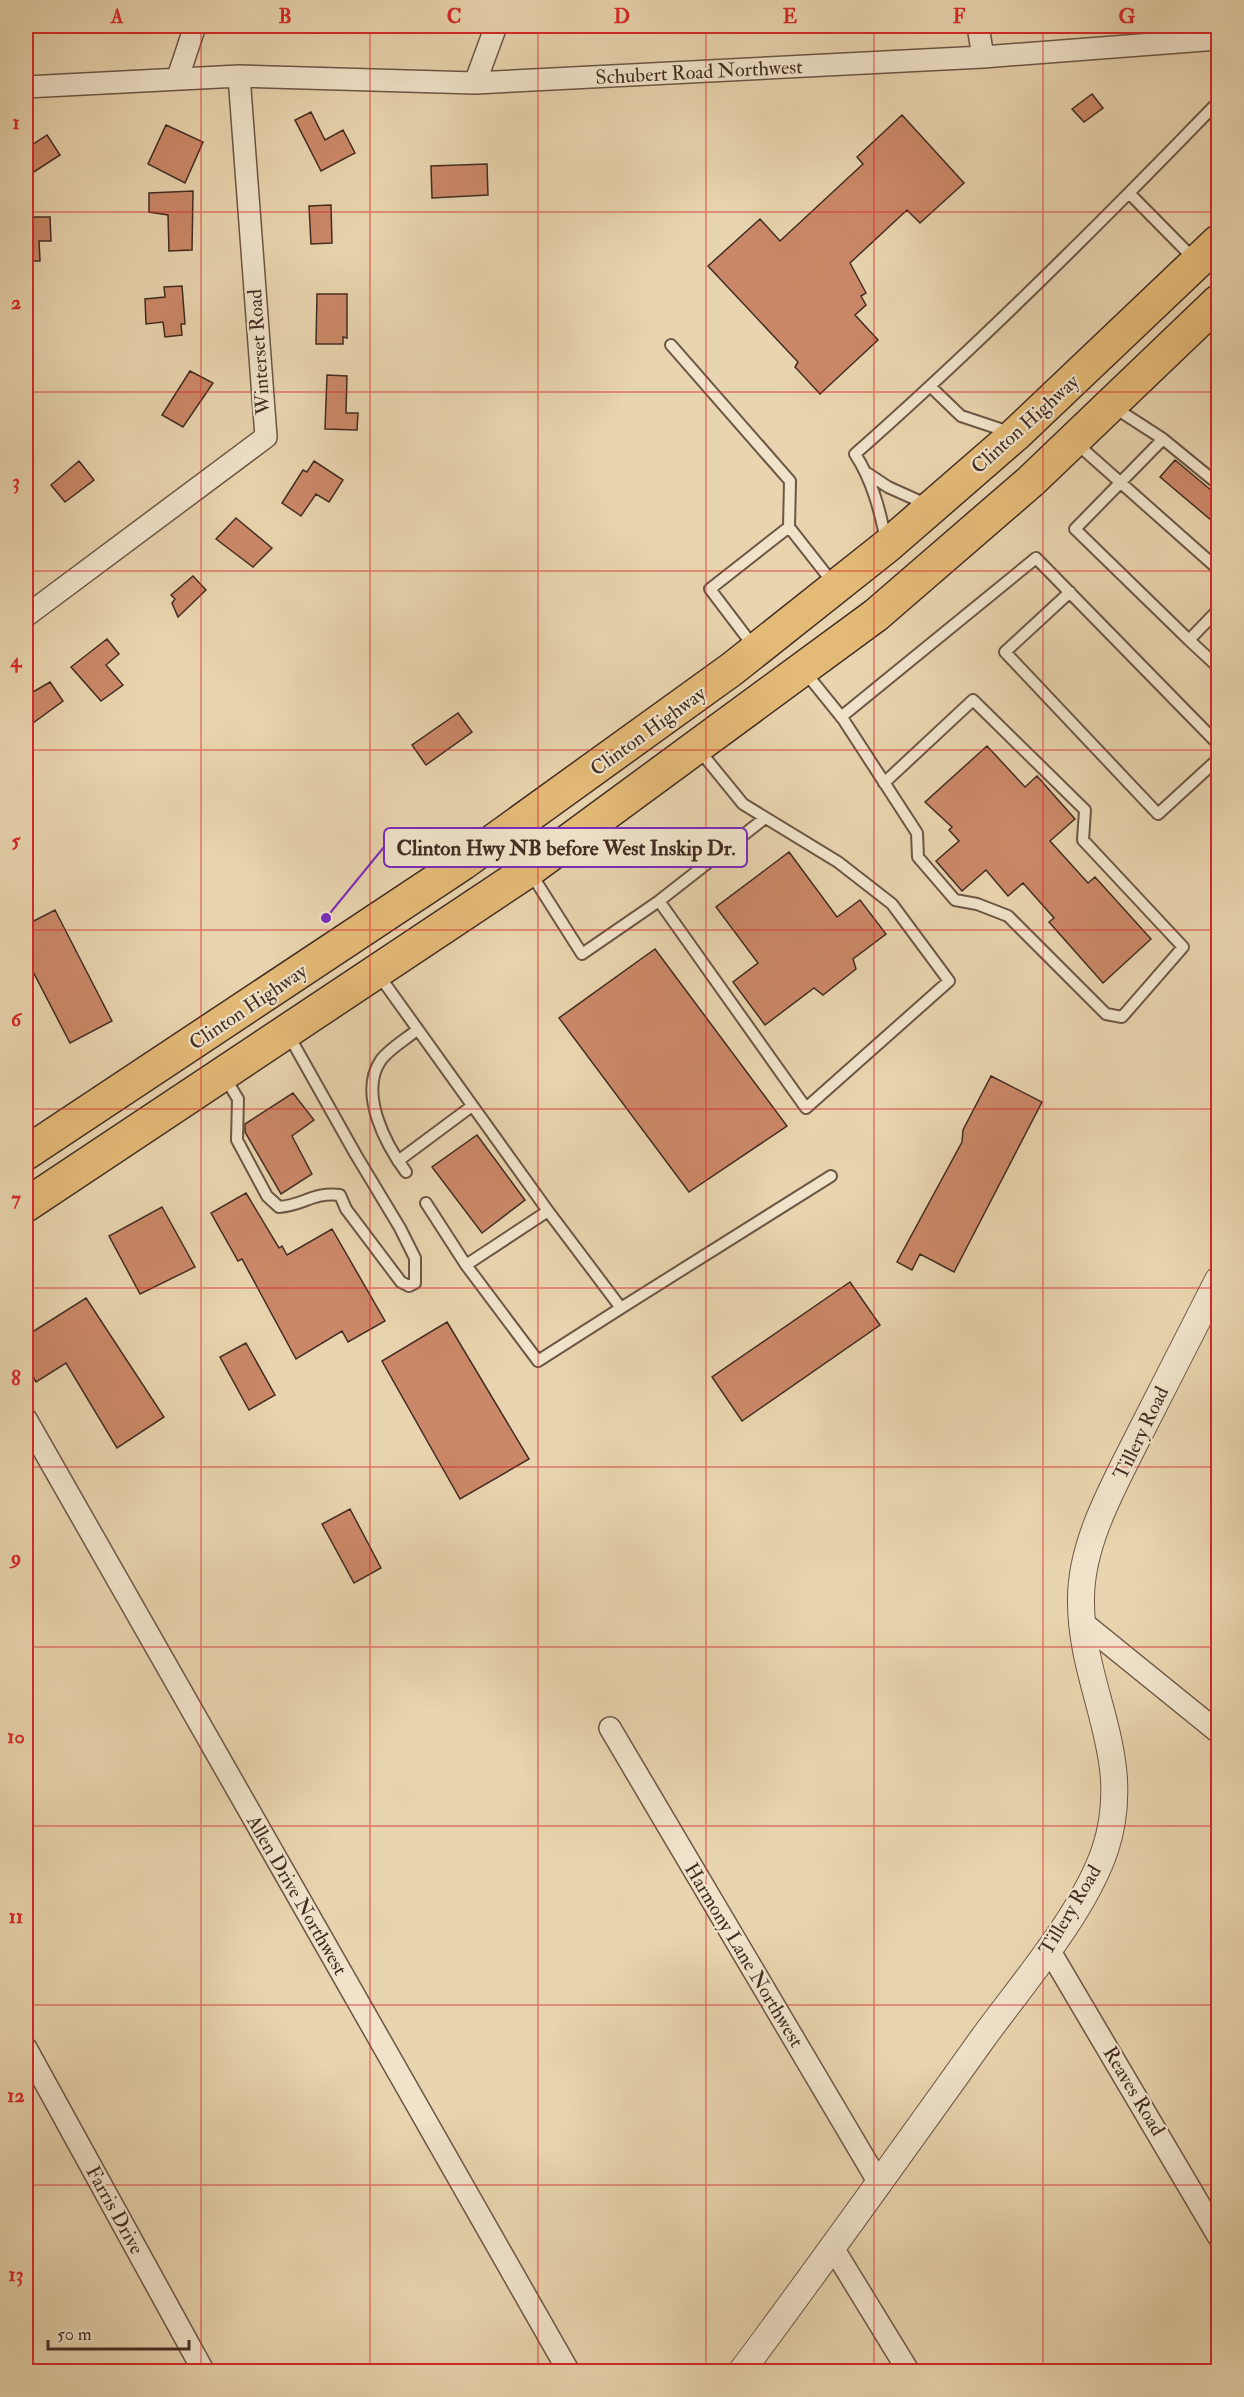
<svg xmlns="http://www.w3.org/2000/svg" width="1244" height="2397" font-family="'IM FELL Double Pica',serif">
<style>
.building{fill:#cb8868;stroke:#422c22;stroke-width:1.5}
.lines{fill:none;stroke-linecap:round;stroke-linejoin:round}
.service-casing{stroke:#6c5645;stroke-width:14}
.minor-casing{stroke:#6c5645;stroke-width:24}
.tertiary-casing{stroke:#6c5645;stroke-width:28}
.trunk-casing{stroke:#422c22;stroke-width:36}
.service{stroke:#f0e3ca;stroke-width:10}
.minor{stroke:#f0e3ca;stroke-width:21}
.tertiary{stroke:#f0e3ca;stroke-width:26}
.trunk{stroke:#e4ba77;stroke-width:33}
.grid{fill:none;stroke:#d62828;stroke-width:1.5;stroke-opacity:0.55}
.labels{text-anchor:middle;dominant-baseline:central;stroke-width:4.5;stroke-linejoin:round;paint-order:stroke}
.street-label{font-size:20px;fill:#422c22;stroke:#f0e3ca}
.leader{fill:none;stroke:#7b2cbf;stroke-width:2}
.callout-dot{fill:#7b2cbf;stroke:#f0e3ca;stroke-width:2}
.callout{fill:#f0e3ca;stroke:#7b2cbf;stroke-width:2}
.callout-label{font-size:21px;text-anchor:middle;font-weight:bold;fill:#422c22}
.neatline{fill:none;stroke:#d62828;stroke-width:2}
.grid-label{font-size:20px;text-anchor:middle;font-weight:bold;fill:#d62828}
</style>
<rect width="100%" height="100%" fill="#e8d4ae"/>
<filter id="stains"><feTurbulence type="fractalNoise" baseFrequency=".00333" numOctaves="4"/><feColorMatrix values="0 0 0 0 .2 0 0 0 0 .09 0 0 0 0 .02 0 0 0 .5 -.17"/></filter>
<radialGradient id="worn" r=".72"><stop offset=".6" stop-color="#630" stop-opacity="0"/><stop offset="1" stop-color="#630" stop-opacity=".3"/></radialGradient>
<path class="building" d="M1092,94L1103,108L1084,122L1072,109Z
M311,112L325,140L343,130L355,153L321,171L295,120Z
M902,115L964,183L920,223L907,210L850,263L866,293L861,296L866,305L855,315L878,340L820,394L795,367L798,362L708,266L760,219L780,241L863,164L857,157Z
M166,125L203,142L185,183L148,164Z
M47,135L60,155L26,177V149Z
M487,164L488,195L432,198L431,166Z
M193,191L192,250L169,251L168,215L149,212V193Z
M331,205L332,243L311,244L309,206Z
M26,217H50L51,241H39L40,261H26Z
M182,286L185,324H181L182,335L165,337L163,322L146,324L145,299L165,297L164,287Z
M317,294H347V338L343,337V344H316Z
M190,371L213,383L183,427L162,415Z
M327,375L347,376L346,413H358L357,430L325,429Z
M1175,460L1218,496V526L1160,477Z
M79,461L94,480L65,502L51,485Z
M314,461L343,480L329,502L316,494L301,516L282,503L303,470L307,472Z
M236,518L272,548L253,567L216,539Z
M193,576L206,590L178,617L172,603L175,599L171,595Z
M107,639L119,654L106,665L123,685L101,701L71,667Z
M50,682L63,701L33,723L26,714V696Z
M458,713L472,732L426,765L412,745Z
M987,746L1025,787L1037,776L1075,819L1050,841L1088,883L1095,877L1151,939L1103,983L1049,922L1054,918L1023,883L1008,896L986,870L962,891L936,861L959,841L949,830L952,827L925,802Z
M789,852L837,917L860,900L886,934L853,959L856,969L823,995L814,988L765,1025L733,982L758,963L716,907Z
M55,910L112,1021L70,1043L26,958V925Z
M655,949L787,1126L689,1192L559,1018Z
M991,1076L1042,1102L954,1272L920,1254L912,1270L897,1262L962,1142L963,1130Z
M293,1093L314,1120L292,1136L312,1174L281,1194L245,1132V1124Z
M477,1135L525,1200L482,1233L432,1167Z
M246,1193L279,1248L282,1246L287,1255L332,1229L385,1321L348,1342L342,1331L296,1359L242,1259L238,1261L211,1213Z
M162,1207L195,1267L140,1294L109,1236Z
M850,1282L880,1325L742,1421L712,1377Z
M86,1298L164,1417L117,1448L66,1363L36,1382L26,1365V1336Z
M447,1322L529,1459L460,1499L382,1361Z
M246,1343L275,1395L249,1410L220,1357Z
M350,1509L381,1568L354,1583L322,1524Z"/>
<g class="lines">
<g class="service-casing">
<path id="service" d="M1130,194L1195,260
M671,345L790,481L789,527
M931,387L961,416L1009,432
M1112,406L1163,439L1218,484
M1163,439L1075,529L1189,640L1218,610
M1076,443L1218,569
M867,473L888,487L928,505
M886,541C880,510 872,480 855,454C981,343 1101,223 1218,102
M1070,592L1005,652L1158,814L1218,759
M1189,640L1218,667
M754,647L710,589L789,527L833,583
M805,672L843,719L917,833L918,857L955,900L977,904L1008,916L1106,1014L1122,1017L1183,947L1083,840L1085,810L973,700L884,783
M841,717L1036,558L1218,744
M530,872L582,954L659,901L806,1108L949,981L892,904L838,862L743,804L699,750
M659,901L765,818
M378,974L548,1211L466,1265
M224,1076L238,1099L237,1140L267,1196L279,1207C305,1205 312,1192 340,1195L346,1209L401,1282L409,1286L415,1283V1258L400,1228L356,1155L288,1034
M398,1161L472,1106
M406,1172C386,1145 358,1093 381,1060C389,1049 406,1039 417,1030
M426,1203L466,1265L538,1361L621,1308L548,1211
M621,1308L831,1176"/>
</g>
<g class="minor-casing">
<path id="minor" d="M978,26L983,57
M178,77L195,26
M475,83L496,26
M26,87L239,76L475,83L983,57L1218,39
M26,616L266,437L239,76
M26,1419L569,2372
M1081,1621L1218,1732
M610,1728L879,2183
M1048,1948L1218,2236
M26,2048L204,2372
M833,2248L909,2372"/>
</g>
<g class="tertiary-casing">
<path id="tertiary" d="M741,2372C823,2262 903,2150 983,2038C1023,1983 1083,1914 1105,1850C1136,1756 1080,1689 1081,1599C1081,1544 1112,1489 1136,1441C1163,1387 1191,1334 1218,1280"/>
</g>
<g class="trunk-casing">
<path id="trunk" d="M26,1153L463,863L732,669L887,546L1016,434L1218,242
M26,1205L529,870L876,615L1031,481L1218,302"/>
</g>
<use href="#service" class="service"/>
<use href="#minor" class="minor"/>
<use href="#tertiary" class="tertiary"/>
<use href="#trunk" class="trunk"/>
</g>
<path class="grid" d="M201,26V2372M370,26V2372M538,26V2372M706,26V2372M874,26V2372M1043,26V2372M26,212H1218M26,392H1218M26,571H1218M26,750H1218M26,930H1218M26,1109H1218M26,1288H1218M26,1467H1218M26,1647H1218M26,1826H1218M26,2005H1218M26,2185H1218"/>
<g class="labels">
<g class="street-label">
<text transform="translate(699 72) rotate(-3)">Schubert Road Northwest</text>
<text transform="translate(259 352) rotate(-94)">Winterset Road</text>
<text transform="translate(1025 424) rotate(-42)">Clinton Highway</text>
<text transform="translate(648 731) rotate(-36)">Clinton Highway</text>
<text transform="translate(248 1007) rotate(-34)">Clinton Highway</text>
<text transform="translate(1141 1433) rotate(-64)">Tillery Road</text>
<text transform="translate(297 1895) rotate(60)">Allen Drive Northwest</text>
<text transform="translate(1070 1910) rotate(-59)">Tillery Road</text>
<text transform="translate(744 1955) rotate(59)">Harmony Lane Northwest</text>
<text transform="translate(1134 2091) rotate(59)">Reaves Road</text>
<text transform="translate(115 2210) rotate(61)">Farris Drive</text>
</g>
</g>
<path class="leader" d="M326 918L384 847"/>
<circle class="callout-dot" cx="326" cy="918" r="6"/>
<rect class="callout" x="384" y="828" width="363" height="39" rx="6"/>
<g class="callout-label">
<text x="566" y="855">Clinton Hwy NB before West Inskip Dr.</text>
</g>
<rect width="1244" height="2397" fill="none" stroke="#e8d4ae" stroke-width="66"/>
<path d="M48 2340v9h141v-9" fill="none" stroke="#422c22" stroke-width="3"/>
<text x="57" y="2340" font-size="18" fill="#422c22" stroke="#f0e3ca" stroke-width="4.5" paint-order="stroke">50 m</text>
<rect x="33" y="33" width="1178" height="2331" class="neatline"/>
<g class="grid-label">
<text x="117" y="23">A</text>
<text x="285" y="23">B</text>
<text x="454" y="23">C</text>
<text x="622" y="23">D</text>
<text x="790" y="23">E</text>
<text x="959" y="23">F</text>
<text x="1127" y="23">G</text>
<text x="16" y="129">1</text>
<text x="16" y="309">2</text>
<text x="16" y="488">3</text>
<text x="16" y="667">4</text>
<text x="16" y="847">5</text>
<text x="16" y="1026">6</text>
<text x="16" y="1205">7</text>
<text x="16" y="1385">8</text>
<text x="16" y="1564">9</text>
<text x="16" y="1743">10</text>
<text x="16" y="1923">11</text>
<text x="16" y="2102">12</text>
<text x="16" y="2281">13</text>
</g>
<rect width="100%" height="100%" filter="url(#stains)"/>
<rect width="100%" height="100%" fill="url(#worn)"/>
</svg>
